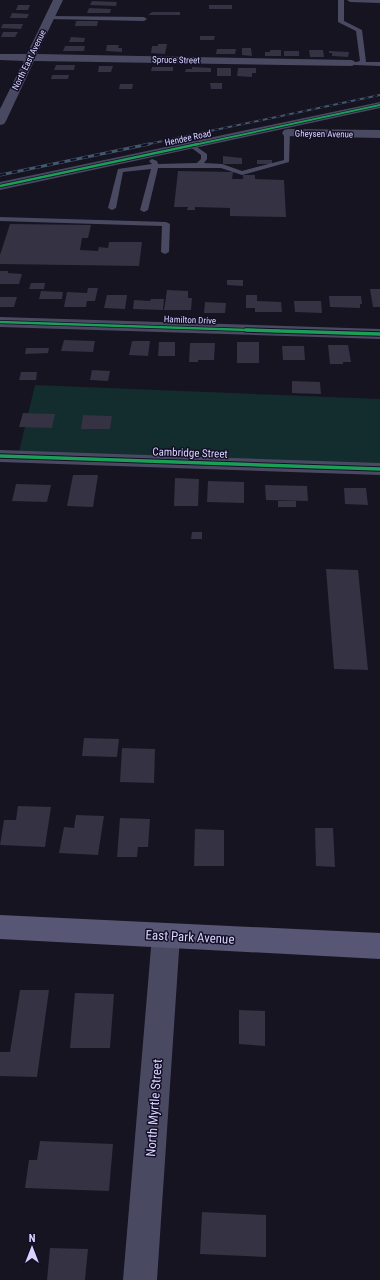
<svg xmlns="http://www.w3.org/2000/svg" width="380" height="1280" font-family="'Roboto Condensed',sans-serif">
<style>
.green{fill:#132c2d}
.building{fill:#343243}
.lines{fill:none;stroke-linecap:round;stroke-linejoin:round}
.service{fill:#4a4962;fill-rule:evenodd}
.minor{fill:#4a4962;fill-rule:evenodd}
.secondary{fill:#575674;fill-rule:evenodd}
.rail-far1-casing{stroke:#43596b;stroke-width:2}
.rail-casing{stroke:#43596b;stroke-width:3}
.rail-far1{stroke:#130f26;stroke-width:1.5;stroke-dasharray:4.5;stroke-linecap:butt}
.rail{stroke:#130f26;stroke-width:2;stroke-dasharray:6;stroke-linecap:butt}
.cycleway-far2-casing{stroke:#130f26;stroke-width:3}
.cycleway-far1-casing{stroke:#130f26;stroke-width:4}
.cycleway-casing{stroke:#130f26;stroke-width:5.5}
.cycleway-far2{stroke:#1a9f57;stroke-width:2}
.cycleway-far1{stroke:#1a9f57;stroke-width:2.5}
.cycleway{stroke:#1a9f57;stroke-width:3.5}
.labels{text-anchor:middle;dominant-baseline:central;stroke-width:3;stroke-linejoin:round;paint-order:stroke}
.far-street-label{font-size:9px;fill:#d9d4ff;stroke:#130f26}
.street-label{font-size:11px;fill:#d9d4ff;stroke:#130f26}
.near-street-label{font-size:13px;fill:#d9d4ff;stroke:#130f26}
</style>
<rect width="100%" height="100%" fill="#161421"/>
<path class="green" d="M35,385L380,399V469L18,456Z"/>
<path class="building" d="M92,1L117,2L116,6L90,5Z
M18,5H30L28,10H16Z
M209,5H232V9H209Z
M89,8L111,9L110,13H87Z
M152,12H180V15H148Z
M12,13L29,14L27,18H10Z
M76,21H98L97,26H75Z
M3,24H23L21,29L1,28Z
M3,32H18L15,37H1Z
M200,36H215L214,40H200Z
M71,37L85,38L84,42H69Z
M158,44H167L165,54L151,53L152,46H158Z
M107,45H119L118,48H122V52L106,51Z
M65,46H85L84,51H63Z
M242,48H251L252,56L242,55Z
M217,49H236L235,54H216Z
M270,50H281V56H265V52H270Z
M309,50H323L324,57H310Z
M284,51H299V56H284Z
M329,51L349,52L348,57L332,56V53H329Z
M56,65H75L74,70H54Z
M99,66H113L111,72H98Z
M152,67H173V71H151Z
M192,67L211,68V72H185L186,69H192Z
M217,68H231V76H217Z
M238,68H256V73H252V77L237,76Z
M52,75H69L68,79H51Z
M210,83H222V89H211Z
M120,84H133L132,89H119Z
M223,156L242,158V164H223Z
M257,160H272V164H257Z
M178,171L233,172L232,179H243V175H255V179L284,180L286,217L230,216V208L195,207V210H187L188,207H174Z
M10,224L91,225L88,238H82L80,250L98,251L99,247L108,248L109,242H142L139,266L0,264V255Z
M0,271H8V273L22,274L19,284H0Z
M227,280H243V286L227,285Z
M31,283H45L44,289H29Z
M88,288H98L95,301H87L86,307H64L67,292L87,293Z
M370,289H380V307H373Z
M167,290L188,291V298H192L191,310H164Z
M41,291L63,292L62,299H39Z
M107,295H127L125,309L104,308Z
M246,295H257V301L281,302L282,312H255V308H246Z
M329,296H361L362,304H360V308L330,307Z
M0,297H17L14,307H0Z
M151,299H164L163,310L133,309L134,300L150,301Z
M294,301H321L322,313L295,312Z
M205,302L226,303L225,313H204Z
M64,340L95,341L93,352L61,351Z
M132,341H150L148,356L129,355Z
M159,342H175V356H158Z
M237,342H259V363H237Z
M190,343H215L214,360H198V362H189Z
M328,345H348L351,362H343V364H330Z
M282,346H304L305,360H283Z
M26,348H49L48,353L25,354Z
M92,370L110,371L108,381L90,380Z
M21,372H37L36,380H19Z
M292,381L320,382L321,394L292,393Z
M23,413L55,414L52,428L19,427Z
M83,415L112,416L110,429H81Z
M73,475H98L93,507L67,506Z
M175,478L199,479L198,506H174Z
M208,481L244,482V503L207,502Z
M16,484L51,485L47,502L12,501Z
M265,485L307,486L308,501L266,500Z
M344,488H366L368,505L345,504Z
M278,501H296V507H278Z
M192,532H202V539H191Z
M326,569L358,570L368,670L334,669Z
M84,738L119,739L117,757L82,756Z
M122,748L155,749L154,783L120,782Z
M18,806L51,807L45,847L0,845L4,820H16Z
M76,815L104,816L98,855L59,853L64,827L74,828Z
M120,818L150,819L148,847H138L137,857H117Z
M315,828H333L335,867L316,866Z
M195,829L224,830V866H194Z
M20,990H49L37,1077L0,1076V1052H10Z
M75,993L114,994L110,1048H70Z
M239,1010L265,1011V1046L239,1044Z
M40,1141L113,1144L109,1191L25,1188L29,1160H37Z
M202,1212L266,1215V1257L200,1254Z
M50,1248L88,1249L85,1280H47Z"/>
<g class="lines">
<path class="service" d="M338,0H344V21L362,30L366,62H380V66L355,65L352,63L360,61L356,31L338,22Z
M347,0H380V3L350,2Z
M48,16L144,17L147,19L144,21L50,19L48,18Z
M287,131L290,133L289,162L242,175L221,168H158L148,210L144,212L140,210L151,169L123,172L116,208L112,210L108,208L118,169L152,164L149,161L152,159L157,161L158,164L197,163L201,159V155L189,146V144L191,143L207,154V159L204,163L222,164L242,171L284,160V133Z
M0,217L166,222L170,224L169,252L165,254L161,252L162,226L0,221Z"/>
<path class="minor" d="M53,0H63L37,54L352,60L357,63L352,66L34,61L6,121L4,124L0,125V109L24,61L0,60V54H27Z
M380,102V108L0,190V182Z
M288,129L380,130V138L284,136L282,133L284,130Z
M0,317L380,329V339L0,327Z
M0,450L380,463V475L0,462Z
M166,923L176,927L180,936L157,1280H123L152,936L156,927Z"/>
<path class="secondary" d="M0,915L380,933V959L0,939Z"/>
<g class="rail-far1-casing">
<path id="rail-far1" d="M144,145L380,95"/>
</g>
<g class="rail-casing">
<path id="rail" d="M0,175L149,144"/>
</g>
<use href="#rail-far1" class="rail-far1"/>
<use href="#rail" class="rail"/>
<g class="cycleway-far2-casing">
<path id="cycleway-far2" d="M194,145L380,105"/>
</g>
<g class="cycleway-far1-casing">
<path id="cycleway-far1" d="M0,186L198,144
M0,322L278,331"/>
</g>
<g class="cycleway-casing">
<path id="cycleway" d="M246,330L380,334
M0,456L380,469"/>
</g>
<use href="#cycleway-far2" class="cycleway-far2"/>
<use href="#cycleway-far1" class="cycleway-far1"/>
<use href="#cycleway" class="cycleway"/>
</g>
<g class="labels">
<g class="far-street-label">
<text transform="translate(29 60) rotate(-64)">North East Avenue</text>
<text transform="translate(176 60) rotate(1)">Spruce Street</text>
<text transform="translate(324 134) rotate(1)">Gheysen Avenue</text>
<text transform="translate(188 138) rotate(-12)">Hendee Road</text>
<text transform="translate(190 320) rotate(2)">Hamilton Drive</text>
</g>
<g class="street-label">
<text transform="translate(190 453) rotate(2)">Cambridge Street</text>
</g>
<g class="near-street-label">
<text transform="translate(190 937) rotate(3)">East Park Avenue</text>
<text transform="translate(154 1108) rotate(-86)">North Myrtle Street</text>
</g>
</g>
<g transform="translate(32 1248)" stroke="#130f26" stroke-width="3" paint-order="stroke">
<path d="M0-3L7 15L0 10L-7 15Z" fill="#d9d4ff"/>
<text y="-6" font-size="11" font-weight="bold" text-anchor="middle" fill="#d9d4ff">N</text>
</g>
</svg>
